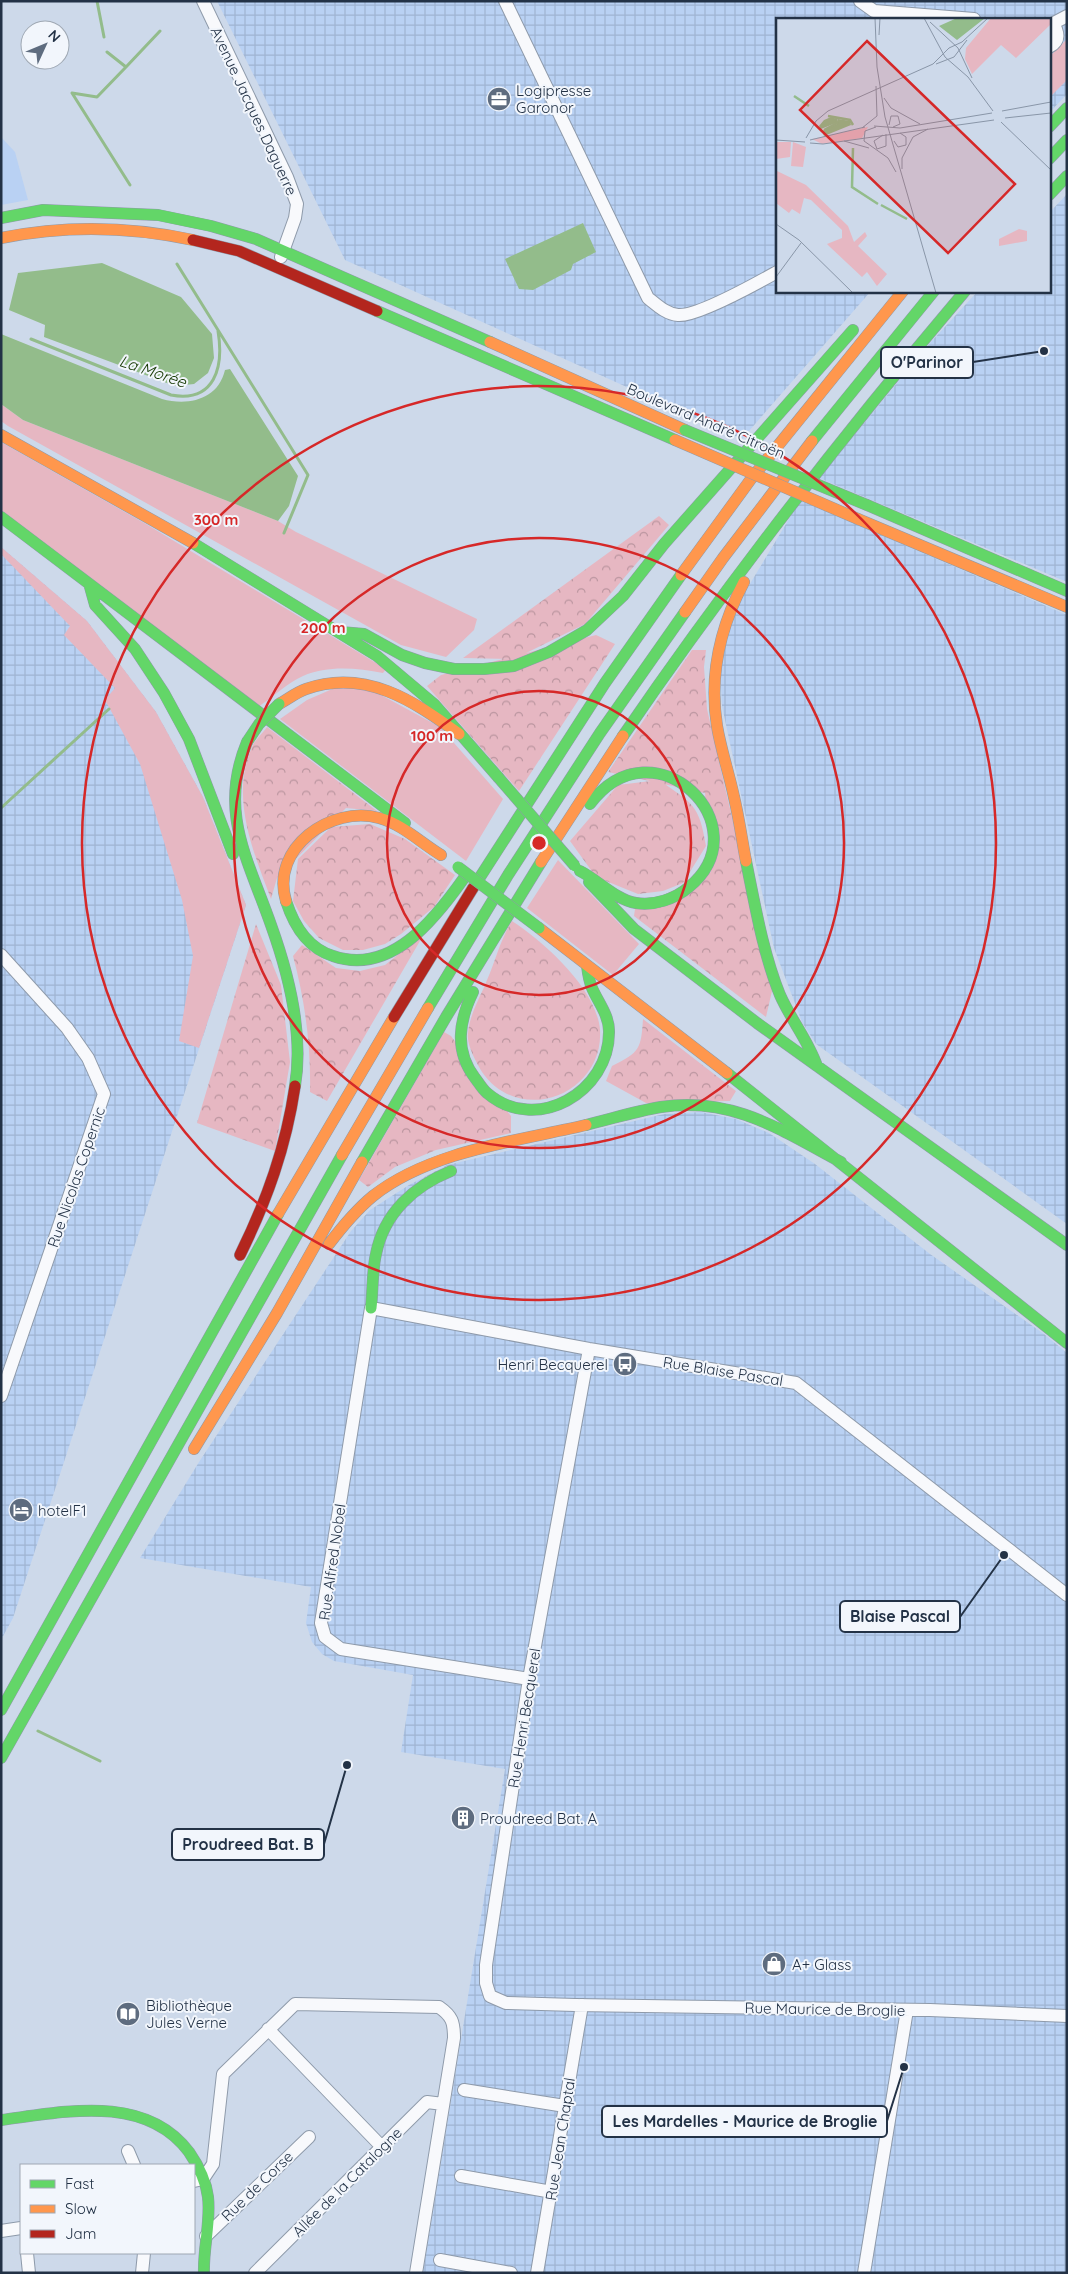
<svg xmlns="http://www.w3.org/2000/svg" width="1068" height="2274" font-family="Quicksand,sans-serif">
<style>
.built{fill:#b9d1f3}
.industrial{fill:url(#industrial-grid)}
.grass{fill:#e6b7c2}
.forest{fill:url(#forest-crowns)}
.water{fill:#93bc8b}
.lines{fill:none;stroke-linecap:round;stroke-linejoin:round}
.stream{stroke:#93bc8b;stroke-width:3}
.street-casing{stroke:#8e9aaa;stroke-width:14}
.fast-casing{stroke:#8e9aaa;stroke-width:12}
.slow-casing{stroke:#8e9aaa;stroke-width:12}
.jam-casing{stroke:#8e9aaa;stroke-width:12}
.street{stroke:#f8f9fc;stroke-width:12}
.fast{stroke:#63d668;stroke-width:11}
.slow{stroke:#ff974d;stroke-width:11}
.jam{stroke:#b3261e;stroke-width:11}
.fast-bridge-casing{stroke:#8e9aaa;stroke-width:12;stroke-linecap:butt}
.slow-bridge-casing{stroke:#8e9aaa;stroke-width:12;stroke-linecap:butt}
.fast-bridge{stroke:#63d668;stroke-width:11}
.slow-bridge{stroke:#ff974d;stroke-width:11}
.ring{fill:none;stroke:#d62828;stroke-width:2.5}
.labels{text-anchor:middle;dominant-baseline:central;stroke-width:4;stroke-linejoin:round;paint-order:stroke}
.poi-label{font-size:15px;fill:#233246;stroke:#f2f6fc;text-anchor:start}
.street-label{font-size:15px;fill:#233246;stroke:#f2f6fc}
.water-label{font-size:16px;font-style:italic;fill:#153800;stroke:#f2f6fc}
.inset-river{fill:none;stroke:#93bc8b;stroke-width:2.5}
.inset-road{fill:none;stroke:#8996a8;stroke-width:1}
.view{fill:#d62828;fill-opacity:0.15;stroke:#d62828;stroke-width:2.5}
.inset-edge{fill:none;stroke:#233246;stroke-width:2.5}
.centre{fill:#d62828;stroke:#f2f6fc;stroke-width:2.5}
.ring-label{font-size:15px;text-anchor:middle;font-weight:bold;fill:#d62828;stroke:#f2f6fc;stroke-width:4;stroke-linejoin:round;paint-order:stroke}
.leader{fill:none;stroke:#233246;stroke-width:2}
.callout-dot{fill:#233246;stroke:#f2f6fc;stroke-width:2}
.callout{fill:#f2f6fc;stroke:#233246;stroke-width:2}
.callout-label{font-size:16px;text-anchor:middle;font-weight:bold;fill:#233246}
</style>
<defs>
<pattern id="industrial-grid" width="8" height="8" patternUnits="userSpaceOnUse" patternTransform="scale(1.25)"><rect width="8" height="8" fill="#b9d1f3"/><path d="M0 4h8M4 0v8" fill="none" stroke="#9fb4d2"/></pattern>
<pattern id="forest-crowns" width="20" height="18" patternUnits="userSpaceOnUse" patternTransform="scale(1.25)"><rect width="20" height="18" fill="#e6b7c2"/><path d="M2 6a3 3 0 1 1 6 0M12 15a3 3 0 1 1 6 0" fill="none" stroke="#ba959f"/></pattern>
</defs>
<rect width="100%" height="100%" fill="#cdd9ea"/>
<path class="built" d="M1,137L15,152L28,200L1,205Z"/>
<path class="industrial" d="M217,1H1067V94L1049,113V19H777V291H871L742,439L345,260Z
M1067,194V582L819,478L930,343L978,291H1049V213Z
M802,501L1067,615V1224L816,1044L802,1022L774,948L722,706L720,667L736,607L795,509Z
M1,547L87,621L156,712L203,797L246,905L13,1618L1,1640Z
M701,1112L736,1119L769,1133L815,1164L930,1254L1044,1334L1067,1353V2273H423L505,1769L401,1752L413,1675L334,1661L322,1654L312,1642L306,1623L311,1587L140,1558L199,1462L351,1231L370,1210L409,1185L447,1165L664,1114Z"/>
<path class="grass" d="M1067,39V80L1049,98V57Z
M1,404L23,420L278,521L296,532L477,619L474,630L446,657L401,645L8,426L1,421Z
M1,442L146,524L386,669L383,673C357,668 328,665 303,676C287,683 272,698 258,707L1,510Z
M1,547L87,621L156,712L203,797L246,905L199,1048L179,1041L193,956L182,900L140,764L105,700L115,688L64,635L70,626L1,554Z
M337,687L370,689L440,727L503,799L466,861L280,719L307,700Z
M558,860L639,944L613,975L527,908Z"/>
<path class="forest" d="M659,516L669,525L585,624L514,659L463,658Z
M596,635L615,644L519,791L427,686L441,675Z
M692,650H706L704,667L707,709L772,991L766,1017L634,916L635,909L711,872L705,793L608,772Z
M267,727L377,811L346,808L277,878L271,899C253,851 229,795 253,745C256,739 263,733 267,727Z
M659,780C693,804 699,804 706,846L683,883L663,891L638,894L596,877L570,841L618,785Z
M370,824L405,839L455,875L434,907L401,934L385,944L363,950H343L319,938L304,921L293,901L298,859L331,827Z
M512,921C544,942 597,989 600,1030C604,1094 520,1127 482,1072C476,1062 466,1044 468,1033C470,1013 480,998 487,980C496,960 500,940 512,921Z
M256,924L281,985L290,1062L275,1151L197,1123Z
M424,934L327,1101L310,1092C311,1045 305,1001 293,956L302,945L336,968L360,971L385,965Z
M643,1019L736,1091L730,1101L646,1103L606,1081L612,1066C640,1052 641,1049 643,1019Z
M444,1032L451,1036L511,1116V1133L436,1150L395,1167L368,1187L359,1180Z"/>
<path class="water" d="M583,223L596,252L573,264L571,270L533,290L519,289L505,259Z
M102,263L181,297L212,334L214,358L208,373L194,384L175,386L44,337L45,325L9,310L18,273Z
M1,334L162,399C188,406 218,400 225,370L230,369L298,476L289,506L278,521L23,420L1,404Z"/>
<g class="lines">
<path class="stream" d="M97,1L104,37
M107,52L126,67L97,97L72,93L130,185
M126,67L160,31
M177,264L308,475L284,533
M31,339L171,395C215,403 224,367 218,331
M1,808L109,709
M38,1731L100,1761"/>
<g class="street-casing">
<path id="street" d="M203,1L287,177L297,204L295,218L281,257
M505,1L648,298C657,305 666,314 678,315C697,317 759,282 777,272
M860,1L874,11L974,19
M1049,24L1056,29C1059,37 1057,43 1049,47
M1050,25L1067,16
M1,955L67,1028L88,1058L104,1094L1,1396
M589,1349L529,1679L486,1965V1983L490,1996L506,2003L575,2005L930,2010L1067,2016
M529,1679L341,1649L325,1637L321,1623L371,1308L589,1349L796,1383L1067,1595
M268,2029L382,2147
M464,2090L565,2106
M128,2151L134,2165
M461,2176L552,2192
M194,2181L203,2179L213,2164L223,2074L295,2004L439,2007C452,2016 454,2022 454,2038L416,2273
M1,2231L21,2228
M206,2236L309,2137
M27,2253L29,2273
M440,2260L511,2273
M142,2273L144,2253
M255,2273L427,2102L443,2104
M537,2273L582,2005
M864,2273L907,2010"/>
</g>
<g class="fast-casing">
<path id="fast" d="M1049,127L1067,108
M1049,159L1067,140
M1049,195L1067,176
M1,218L43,210L158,215L211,226L256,239L490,342
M377,311L675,440
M812,441L934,291
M867,505L1067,591
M1,517L405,823
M193,543L377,656L434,704L498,777
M90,587L95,605L135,649L164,693L189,739L233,854
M341,632L364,634L402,655L425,663L454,669H484L514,666L549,652L587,630L623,596L664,544L853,330
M623,736C729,581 844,434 965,291
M247,742C218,812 248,859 271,925C289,975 304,1033 295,1086
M746,861C755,905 763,953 780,995C791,1020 808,1040 817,1066
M580,871C598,880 616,900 636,903C654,906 675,899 689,887C763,826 654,719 590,804
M589,882L634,929L757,1023L1067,1245
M473,888L605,683L681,575
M286,901C294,926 307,948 333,956C391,976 435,919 464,878
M473,992C459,1021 454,1050 475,1078C479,1083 482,1089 487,1093C536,1135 610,1092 609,1031C609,1015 598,1002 592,988C589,981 588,974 587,966
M428,1008L508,875L600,733L685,612
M727,1073L1067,1343
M586,1125C611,1119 636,1111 661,1107C732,1096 781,1130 841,1162
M362,1162L446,1017L541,862
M371,1308C373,1290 372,1271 376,1254C384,1213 414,1186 451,1171
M1,1710L278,1214
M1,1758L342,1155
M1,2120C63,2112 145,2093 189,2152C198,2165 206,2181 208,2197C211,2222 203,2248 204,2273"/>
</g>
<g class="slow-casing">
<path id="slow" d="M1,238C66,225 128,226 193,240
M490,342L685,430
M1,435L193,543
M858,519L1067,607
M681,575L751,479L903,291
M744,582C720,627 709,675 717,726C721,750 729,773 734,797C739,818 742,840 746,861
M685,612L723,558L812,441
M279,704C288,699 297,692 306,689C365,668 414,701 459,734
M541,862L623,736
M286,901C270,848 331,805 379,818C402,824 421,843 441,855
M539,928L727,1073
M342,1155L428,1008
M278,1214L394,1017
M329,1244C342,1227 356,1210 373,1196C430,1151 517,1141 586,1125
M194,1449L277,1313L362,1162"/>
</g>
<g class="jam-casing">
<path id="jam" d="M193,240L239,251L377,311
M394,1017L473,888
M240,1255C267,1200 286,1147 295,1086"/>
</g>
<use href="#street" class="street"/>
<use href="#fast" class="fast"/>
<use href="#slow" class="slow"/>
<use href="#jam" class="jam"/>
<g class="fast-bridge-casing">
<path id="fast-bridge" d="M685,430L867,505
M247,742L259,724L279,704
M498,777L575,866
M458,867L539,928"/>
</g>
<g class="slow-bridge-casing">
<path id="slow-bridge" d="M675,440L858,519"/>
</g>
<use href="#fast-bridge" class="fast-bridge"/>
<use href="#slow-bridge" class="slow-bridge"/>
</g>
<g class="ring">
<circle cx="539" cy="843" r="152"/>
<circle cx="539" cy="843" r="305"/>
<circle cx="539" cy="843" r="457"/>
</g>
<defs>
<g id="office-disc" transform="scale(1.25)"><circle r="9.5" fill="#5e6c7f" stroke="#f2f6fc"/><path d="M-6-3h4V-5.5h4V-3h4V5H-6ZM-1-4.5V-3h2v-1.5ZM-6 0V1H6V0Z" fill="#fff"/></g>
<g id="bus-disc" transform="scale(1.25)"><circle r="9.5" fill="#5e6c7f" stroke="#f2f6fc"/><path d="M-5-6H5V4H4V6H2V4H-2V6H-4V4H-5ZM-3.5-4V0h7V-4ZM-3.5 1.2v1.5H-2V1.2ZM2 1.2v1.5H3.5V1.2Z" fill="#fff"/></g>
<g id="hotel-disc" transform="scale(1.25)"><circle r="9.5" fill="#5e6c7f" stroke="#f2f6fc"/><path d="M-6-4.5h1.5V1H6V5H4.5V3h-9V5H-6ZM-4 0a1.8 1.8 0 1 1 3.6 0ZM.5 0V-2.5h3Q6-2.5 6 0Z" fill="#fff"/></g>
<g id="building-disc" transform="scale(1.25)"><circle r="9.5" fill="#5e6c7f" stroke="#f2f6fc"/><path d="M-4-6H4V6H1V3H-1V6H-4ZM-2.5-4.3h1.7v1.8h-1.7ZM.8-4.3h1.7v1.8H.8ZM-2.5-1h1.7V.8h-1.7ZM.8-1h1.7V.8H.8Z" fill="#fff"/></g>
<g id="shop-disc" transform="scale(1.25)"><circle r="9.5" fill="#5e6c7f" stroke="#f2f6fc"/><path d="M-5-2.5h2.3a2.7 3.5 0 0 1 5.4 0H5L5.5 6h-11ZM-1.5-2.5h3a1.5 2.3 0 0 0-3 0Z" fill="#fff"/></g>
<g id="library-disc" transform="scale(1.25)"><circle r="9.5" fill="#5e6c7f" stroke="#f2f6fc"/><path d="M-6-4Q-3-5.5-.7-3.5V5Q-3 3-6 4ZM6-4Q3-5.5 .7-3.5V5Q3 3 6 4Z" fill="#fff"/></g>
</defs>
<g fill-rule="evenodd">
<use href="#office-disc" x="499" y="99"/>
<use href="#bus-disc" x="625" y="1364"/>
<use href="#hotel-disc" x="21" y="1510"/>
<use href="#building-disc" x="463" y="1818"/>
<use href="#shop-disc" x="774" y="1964"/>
<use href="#library-disc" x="128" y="2014"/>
</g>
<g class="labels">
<g class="poi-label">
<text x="516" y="90">Logipresse<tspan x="516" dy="17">Garonor</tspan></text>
<text x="608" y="1364" text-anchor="end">Henri Becquerel</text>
<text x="38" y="1510">hotelF1</text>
<text x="480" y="1818">Proudreed Bat. A</text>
<text x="792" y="1964">A+ Glass</text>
<text x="146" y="2005">Bibliothèque<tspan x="146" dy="17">Jules Verne</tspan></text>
</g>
<g class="street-label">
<text transform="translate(254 111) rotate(65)">Avenue Jacques Daguerre</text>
<text transform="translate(706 421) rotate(23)">Boulevard André Citroën</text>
<text transform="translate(76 1177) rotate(-71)">Rue Nicolas Copernic</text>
<text transform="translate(723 1371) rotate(9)">Rue Blaise Pascal</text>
<text transform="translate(332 1562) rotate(-82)">Rue Alfred Nobel</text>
<text transform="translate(524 1718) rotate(-81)">Rue Henri Becquerel</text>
<text transform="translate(825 2009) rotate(1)">Rue Maurice de Broglie</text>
<text transform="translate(560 2139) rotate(-81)">Rue Jean Chaptal</text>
<text transform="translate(347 2182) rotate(-45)">Allée de la Catalogne</text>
<text transform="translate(257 2186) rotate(-44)">Rue de Corse</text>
</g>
<g class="water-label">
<text transform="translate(153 371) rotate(19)">La Morée</text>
</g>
</g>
<g transform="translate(776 18)">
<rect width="275" height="275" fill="#cdd9ea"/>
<path d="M92,109L86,120L46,126L36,121ZM17,124L30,129L27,149L15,148ZM243,211L251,213V223L223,228V221Z" fill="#e6b7c2"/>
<path d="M215,0H275V6L240,40L225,27L196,56L189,41L190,30ZM0,124H15L14,139L0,141ZM0,147L1,153L30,167L72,208L78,224L89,214L91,218L82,228L111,256L101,268L91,254L86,259L54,229L51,226L66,220V212L35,182L28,180L24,196L16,191L13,195L0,185Z" fill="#e6b7c2"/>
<path d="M181,0H209L181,22L163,8ZM55,99L61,101L60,105L45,111L43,108L48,102ZM62,101L74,103L75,107L48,118L46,113L61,106Z" fill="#93bc8b"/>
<path class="inset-river" d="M18,78L33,88M52,98L74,102L77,107M48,112L61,105L60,100M77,130L76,169L102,186M105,187L131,201"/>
<path class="inset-road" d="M99,0L101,49L109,99L160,275M148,0L169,39L192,59L217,93M154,4L182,30L196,60M103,17L104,0M160,46L178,39L191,22M108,80L115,90L144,106M226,93L275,84M229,100L275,95M225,104L275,152M113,107L115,98H122L124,106L117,109M98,108L124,110L216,95M100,109L89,113L88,123L112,140L120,154M86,110L101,98L100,68M107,117L98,123L101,131L110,128V116M30,120L40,103L52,93L157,46L173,30L186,24L212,0M0,122L29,124M34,122L89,109M68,123L93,130M118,123L122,129L130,127V119L124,115M34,125L47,126L218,102M126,151V140L137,119L152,111M0,206L23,222L77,275M0,259L25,225"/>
<path class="view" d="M91,23L239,166L172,235L24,92Z"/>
<rect width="275" height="275" class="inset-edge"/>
</g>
<circle cx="539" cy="843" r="8" class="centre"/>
<g class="ring-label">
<text x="216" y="525">300 m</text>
<text x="323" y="633">200 m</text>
<text x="432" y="741">100 m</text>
</g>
<path class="leader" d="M1044 351L973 362M1004 1555L960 1617M347 1765L324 1844M904 2067L887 2121"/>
<g class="callout-dot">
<circle cx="1044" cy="351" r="5"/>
<circle cx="1004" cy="1555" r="5"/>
<circle cx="347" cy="1765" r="5"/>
<circle cx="904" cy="2067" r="5"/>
</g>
<g class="callout">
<rect x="881" y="347" width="92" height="31" rx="5"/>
<rect x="840" y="1601" width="120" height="31" rx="5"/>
<rect x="172" y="1829" width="152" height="31" rx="5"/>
<rect x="602" y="2106" width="285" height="31" rx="5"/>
</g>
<g class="callout-label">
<text x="927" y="368">O'Parinor</text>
<text x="900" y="1622">Blaise Pascal</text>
<text x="248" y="1850">Proudreed Bat. B</text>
<text x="745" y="2127">Les Mardelles - Maurice de Broglie</text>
</g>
<rect width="1068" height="2274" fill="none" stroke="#233246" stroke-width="5"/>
<rect x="20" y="2164" width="175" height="90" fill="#f2f6fc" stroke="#9fa8b3"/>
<rect x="30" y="2180" width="25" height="8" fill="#63d668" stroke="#9fa8b3"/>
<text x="65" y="2189" font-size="15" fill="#233246">Fast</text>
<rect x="30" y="2205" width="25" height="8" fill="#ff974d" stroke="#9fa8b3"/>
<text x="65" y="2214" font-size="15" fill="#233246">Slow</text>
<rect x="30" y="2230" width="25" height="8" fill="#b3261e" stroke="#9fa8b3"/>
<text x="65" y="2239" font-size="15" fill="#233246">Jam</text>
<g transform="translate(45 45) rotate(46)"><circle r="24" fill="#f2f6fc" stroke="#9fa8b3"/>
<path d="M0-4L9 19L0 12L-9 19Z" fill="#5e6c7f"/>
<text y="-8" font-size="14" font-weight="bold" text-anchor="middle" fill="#233246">N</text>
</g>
</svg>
